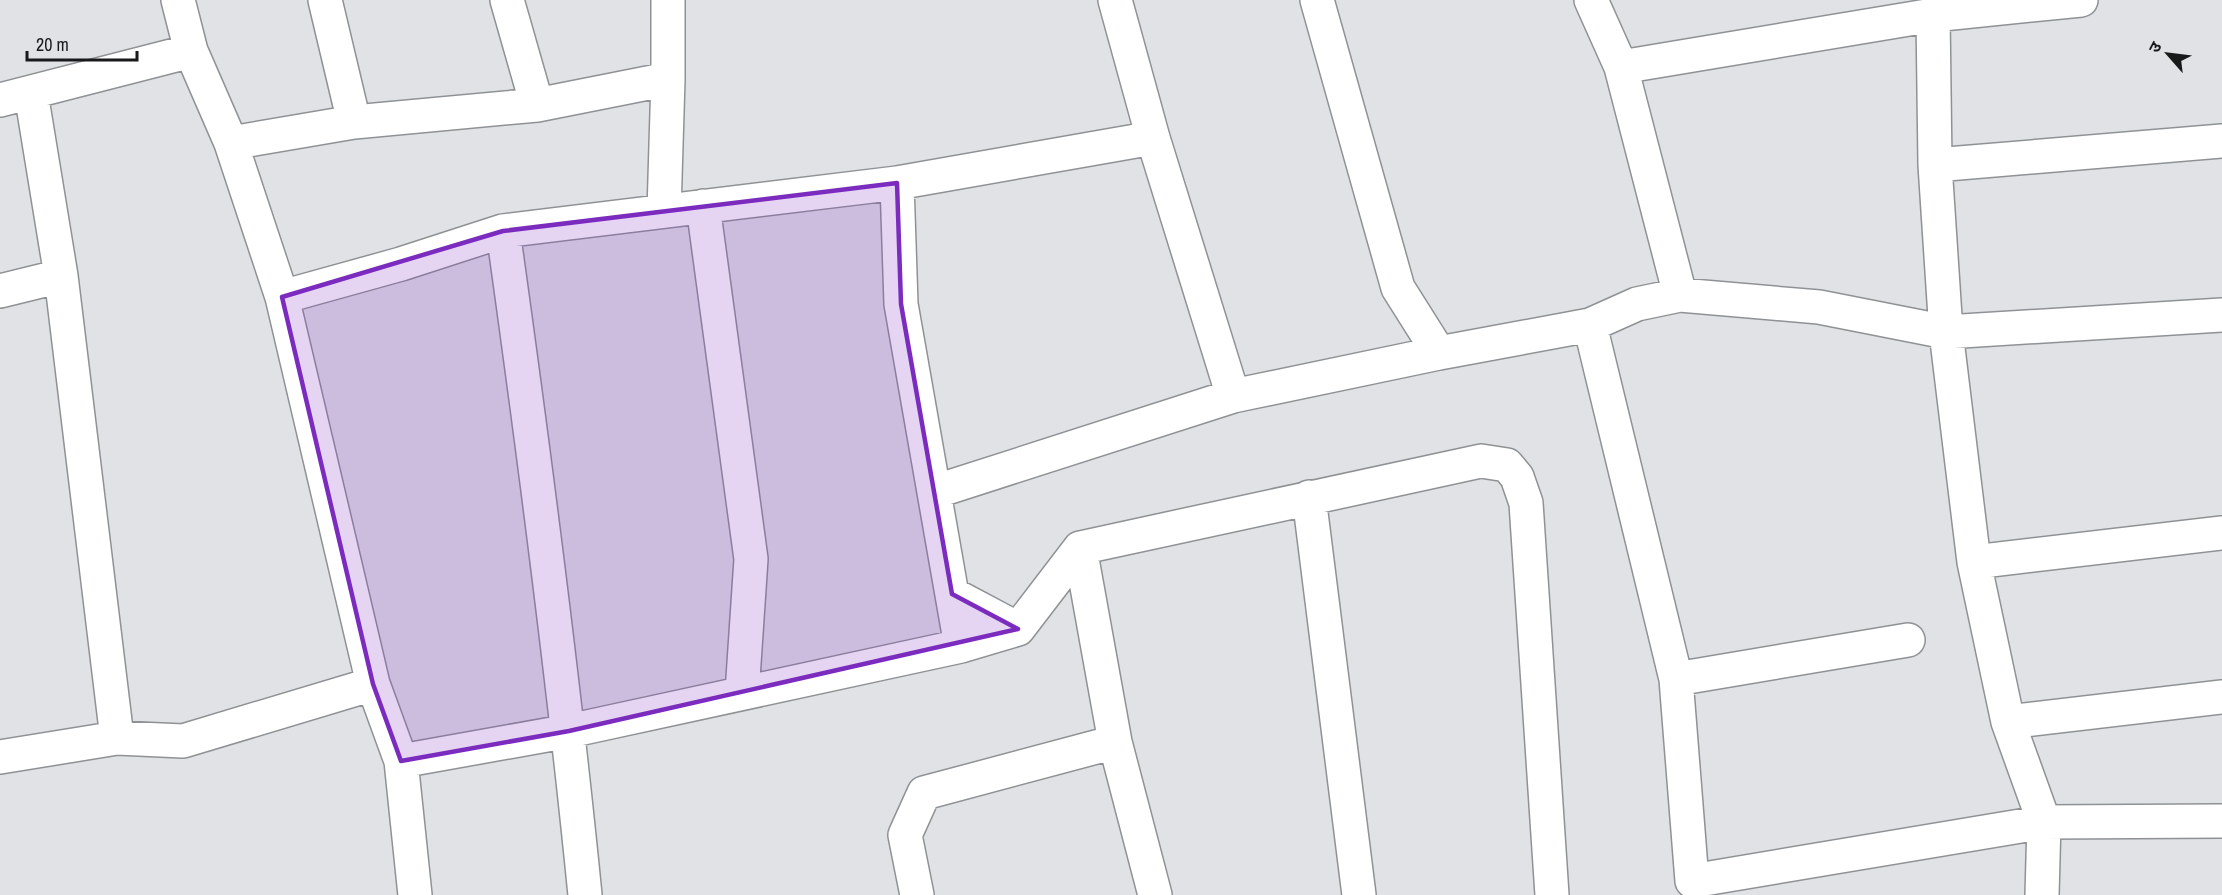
<svg xmlns="http://www.w3.org/2000/svg" width="2222" height="895" font-family="'Archivo Narrow','Noto Sans Devanagari',sans-serif">
<style>
.lines{fill:none;stroke-linecap:round;stroke-linejoin:round}
.minor-casing{stroke:#8f9295;stroke-width:36}
.minor{stroke:#fff;stroke-width:33}
.marked{fill:#7b2cbf;fill-opacity:0.2;stroke:#7b2cbf;stroke-width:4.5;stroke-linejoin:round}
</style>
<rect width="100%" height="100%" fill="#e0e2e6"/>
<g class="lines">
<g class="minor-casing">
<path id="minor" d="M178,0L191,51L231,143L282,297L401,264L503,231L897,183L901,304L961,646L569,731L401,761
M325,0L354,122L537,105L668,79L664,211
M507,0L537,105
M1115,0L1153,138L1233,396
M1317,0L1398,288L1439,353
M1591,0L1621,67L1680,295
M1933,15L1935,165L1946,332L1974,562L2008,722L2044,822L2042,895
M1621,67L1933,15L2081,0
M668,79V0
M31,93L61,276L117,738
M0,100L191,51
M231,143L354,122
M1935,165L2222,141
M897,183L1153,138
M703,206L751,559L742,693
M503,231C534,452 563,673 585,895
M0,291L61,276
M282,297L373,684L401,761L415,895
M1590,325L1637,304L1680,295L1819,307L1946,332L2222,315
M934,492L1233,396L1439,353L1590,325L1676,679L1692,881L2044,822L2222,821
M1309,497L1359,895
M1080,548L1115,742L1155,895
M1974,562L2222,533
M952,594L1018,629
M961,646L1018,629L1080,548L1481,461L1507,465L1517,477L1526,503L1552,895
M1676,679L1908,640
M2008,722L2222,697
M0,757L117,738L183,741L373,684
M917,895L905,835L924,793L1115,742"/>
</g>
<use href="#minor" class="minor"/>
</g>
<path class="marked" d="M897,183L901,304L952,594L1018,629L569,731L401,761L373,684L282,297L503,231Z"/>
<g transform="translate(2168 54) rotate(298)" stroke="#e0e2e6" stroke-width="4.5" paint-order="stroke">
<path d="M0-4.5L10 22L0 15L-10 22Z" fill="#18191a"/>
<text y="-9" font-size="16" font-weight="bold" text-anchor="middle" fill="#18191a">उ</text>
</g>
<path d="M27 51v9h110v-9" fill="none" stroke="#18191a" stroke-width="3"/>
<text x="36" y="51" font-size="18" fill="#18191a" stroke="#e0e2e6" stroke-width="4.5" paint-order="stroke">20 m</text>
</svg>
